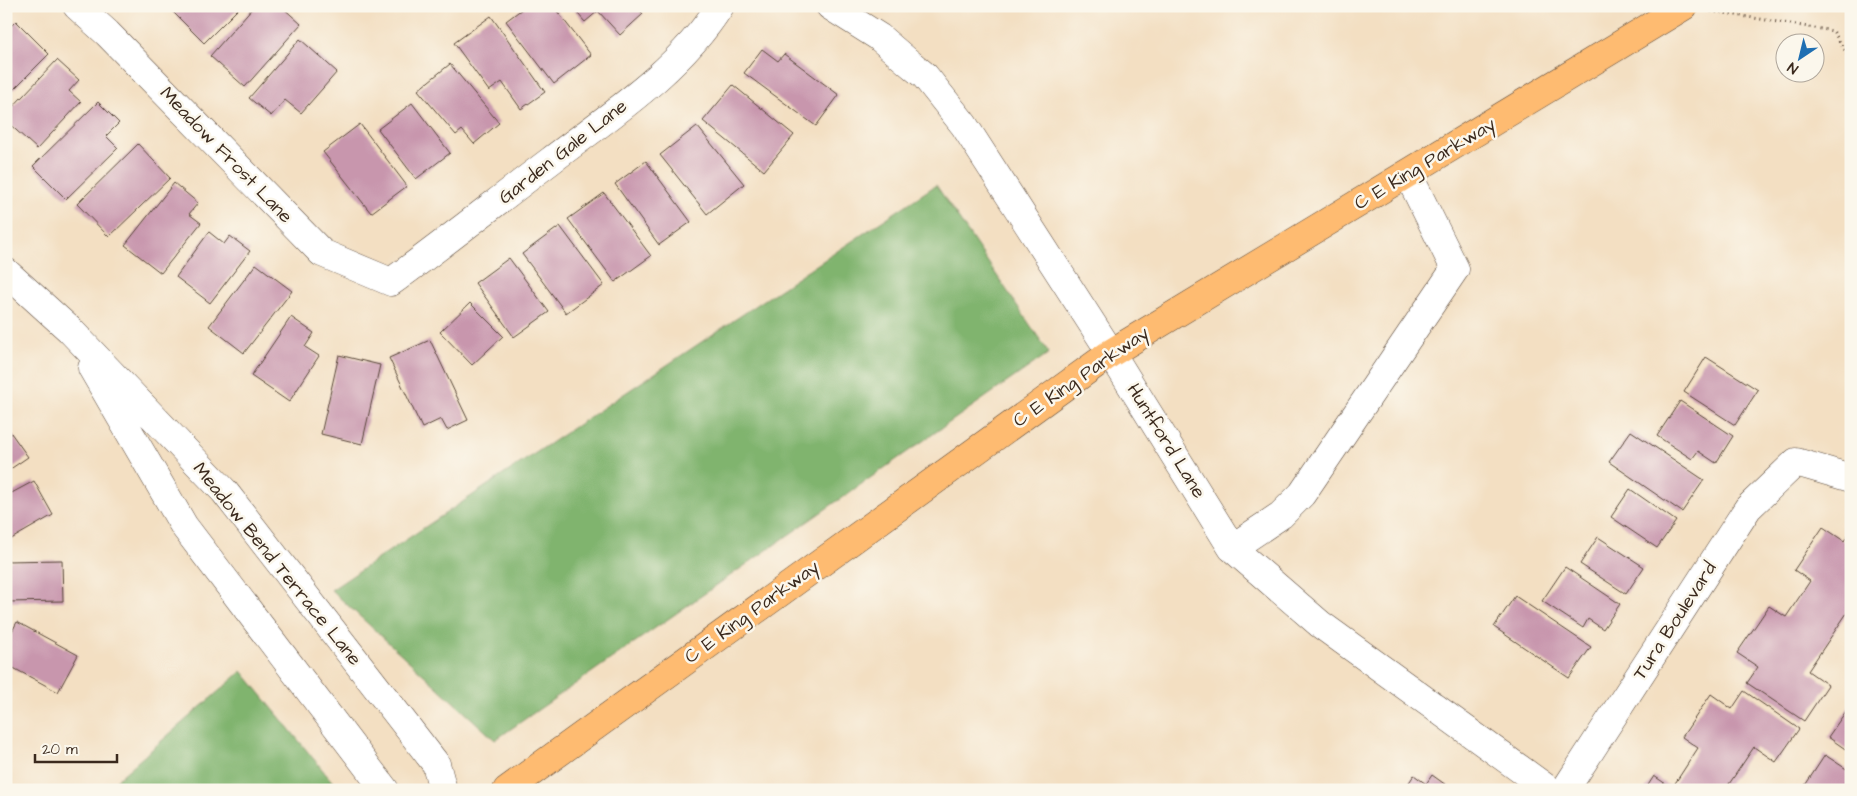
<svg xmlns="http://www.w3.org/2000/svg" width="1857" height="796" font-family="'Architects Daughter',sans-serif">
<style>
.forest{fill:#80b46e;stroke:#5e6f46}
.building{fill:#c896ad}
.lines{fill:none;stroke-linecap:round;stroke-linejoin:round}
.minor-casing{stroke:#574537;stroke-width:29}
.major-casing{stroke:#574537;stroke-width:29}
.path{stroke:#574537;stroke-width:3;stroke-dasharray:1 4;stroke-linecap:butt}
.minor{stroke:#fff;stroke-width:28}
.major{stroke:#febb71;stroke-width:28}
.labels{text-anchor:middle;dominant-baseline:central;stroke-width:5;stroke-linejoin:round;paint-order:stroke}
.street-label{font-size:19px;fill:#3b2a1e;stroke:#fbf7ec}
</style>
<rect width="100%" height="100%" fill="#fbf7ec"/>
<filter id="ink" filterUnits="userSpaceOnUse"><feTurbulence type="fractalNoise" baseFrequency=".02" numOctaves="2"/><feDisplacementMap in="SourceGraphic" scale="10" xChannelSelector="R" yChannelSelector="G"/><feConvolveMatrix kernelMatrix="1 2 1 2 8 2 1 2 1" color-interpolation-filters="sRGB"/></filter>
<filter id="wash" filterUnits="userSpaceOnUse"><feTurbulence type="fractalNoise" baseFrequency=".0096" numOctaves="4" result="noise"/><feDisplacementMap in="SourceGraphic" scale="20" xChannelSelector="R" yChannelSelector="G"/><feGaussianBlur stdDeviation="1.12" result="paint"/><feColorMatrix in="noise" values="0 0 0 0 0 0 0 0 0 0 0 0 0 0 0 0 0 1.4 0 .05"/><feComposite in="paint" operator="in"/></filter>
<g filter="url(#wash)">
<rect width="100%" height="100%" fill="#f3dfc2"/>
<path class="forest" d="M936,185L1049,353L495,740L331,590Z
M242,671L339,790H105Z"/>
<g id="blocks">
<path class="building" d="M177,6H241L204,43L172,11Z
M254,6H281L301,24L245,87L210,56Z
M526,6H553L591,55L554,84L506,21Z
M571,6H636L643,14L620,35L598,11L585,22Z
M491,16L545,92L521,109L502,82L489,91L454,43Z
M16,21L49,54L6,97V31Z
M300,39L337,72L301,113L285,100L271,116L249,98Z
M762,49L778,61L784,54L839,95L816,126L744,73Z
M57,60L79,80L69,91L81,102L37,149L6,121V114Z
M450,64L499,123L474,144L462,130L456,135L418,90Z
M733,85L794,135L764,171L703,121Z
M98,102L119,123L106,136L118,148L66,199L33,166Z
M412,103L450,153L416,179L378,129Z
M360,124L407,186L371,213L323,152Z
M697,126L744,184L707,214L660,155Z
M138,144L170,178L109,237L77,204Z
M646,161L691,222L659,245L615,184Z
M174,183L198,203L189,214L201,223L161,273L125,245Z
M604,193L651,256L615,282L568,219Z
M560,226L604,285L566,313L522,254Z
M209,232L224,244L230,236L250,251L210,303L176,277Z
M509,258L549,312L514,337L475,283Z
M256,264L292,291L244,353L209,326Z
M470,303L503,336L472,365L440,332Z
M291,317L314,333L305,347L319,356L289,402L251,376Z
M430,340L468,420L447,430L441,419L422,428L389,358Z
M339,355L380,365L362,444L321,434Z
M1706,357L1758,390L1735,425L1684,392Z
M1680,401L1733,436L1716,463L1698,451L1692,459L1657,436Z
M6,426L28,457L6,472Z
M1631,431L1704,480L1682,512L1609,462Z
M34,481L53,515L6,542V496Z
M1630,489L1676,521L1657,548L1611,517Z
M1823,527L1844,541L1851,531V607L1808,671L1828,685L1804,721L1747,683L1758,667L1737,653L1769,606L1786,617L1810,581L1794,570Z
M1598,537L1644,567L1626,594L1580,564Z
M62,560L63,601L6,602V561Z
M1565,567L1620,604L1603,629L1588,619L1583,628L1542,601Z
M1515,596L1591,647L1569,678L1494,627Z
M17,622L78,655L58,692L6,664V635L9,637Z
M1744,691L1799,729L1776,762L1754,747L1725,790H1645L1654,776L1672,788L1698,748L1682,737L1711,694L1732,709Z
M1851,704V753L1828,737Z
M1825,755L1851,772V790H1802Z
M1414,775L1426,784L1432,775L1453,790H1404Z"/>
</g>
</g>
<g filter="url(#ink)">
<use href="#blocks" fill-opacity="0" stroke="#574537" stroke-width="1"/>
<g class="lines">
<g class="minor-casing">
<path id="minor" d="M77,6L107,33L322,253L391,282C445,243 496,202 549,162C609,116 679,71 720,6
M830,6L879,37L907,61L925,76L964,125L1111,353L1232,548L1320,624L1549,790
M6,272L70,330L224,491L436,764L443,790
M92,368L184,526L385,790
M1232,548L1281,515L1302,494L1455,269L1408,174
M1565,790L1748,508L1796,462L1851,478"/>
</g>
<g class="major-casing">
<path id="major" d="M507,790L1111,353L1684,6"/>
</g>
<path class="path" d="M1711,11L1833,31L1851,60"/>
<use href="#minor" class="minor"/>
<use href="#major" class="major"/>
</g>
</g>
<g class="labels">
<g class="street-label">
<text transform="translate(563 152) rotate(-38)">Garden Gale Lane</text>
<text transform="translate(226 155) rotate(46)">Meadow Frost Lane</text>
<text transform="translate(1425 164) rotate(-31)">C E King Parkway</text>
<text transform="translate(1081 377) rotate(-35)">C E King Parkway</text>
<text transform="translate(1166 441) rotate(58)">Huntford Lane</text>
<text transform="translate(277 564) rotate(51)">Meadow Bend Terrace Lane</text>
<text transform="translate(752 612) rotate(-36)">C E King Parkway</text>
<text transform="translate(1675 621) rotate(-57)">Tura Boulevard</text>
</g>
</g>
<rect width="1857" height="796" fill="none" stroke="#fbf7ec" stroke-width="25"/>
<g transform="translate(1800 58) rotate(215)"><circle r="24" fill="#fbf7ec" stroke="#aea59a"/>
<path d="M0-4L9 19L0 12L-9 19Z" fill="#1f6fb2"/>
<text y="-8" font-size="14" font-weight="bold" text-anchor="middle" fill="#3b2a1e">N</text>
</g>
<path d="M35 754v8h82v-8" fill="none" stroke="#3b2a1e" stroke-width="2.5"/>
<text x="42" y="754" font-size="15" fill="#3b2a1e" stroke="#fbf7ec" stroke-width="4" paint-order="stroke">20 m</text>
</svg>
